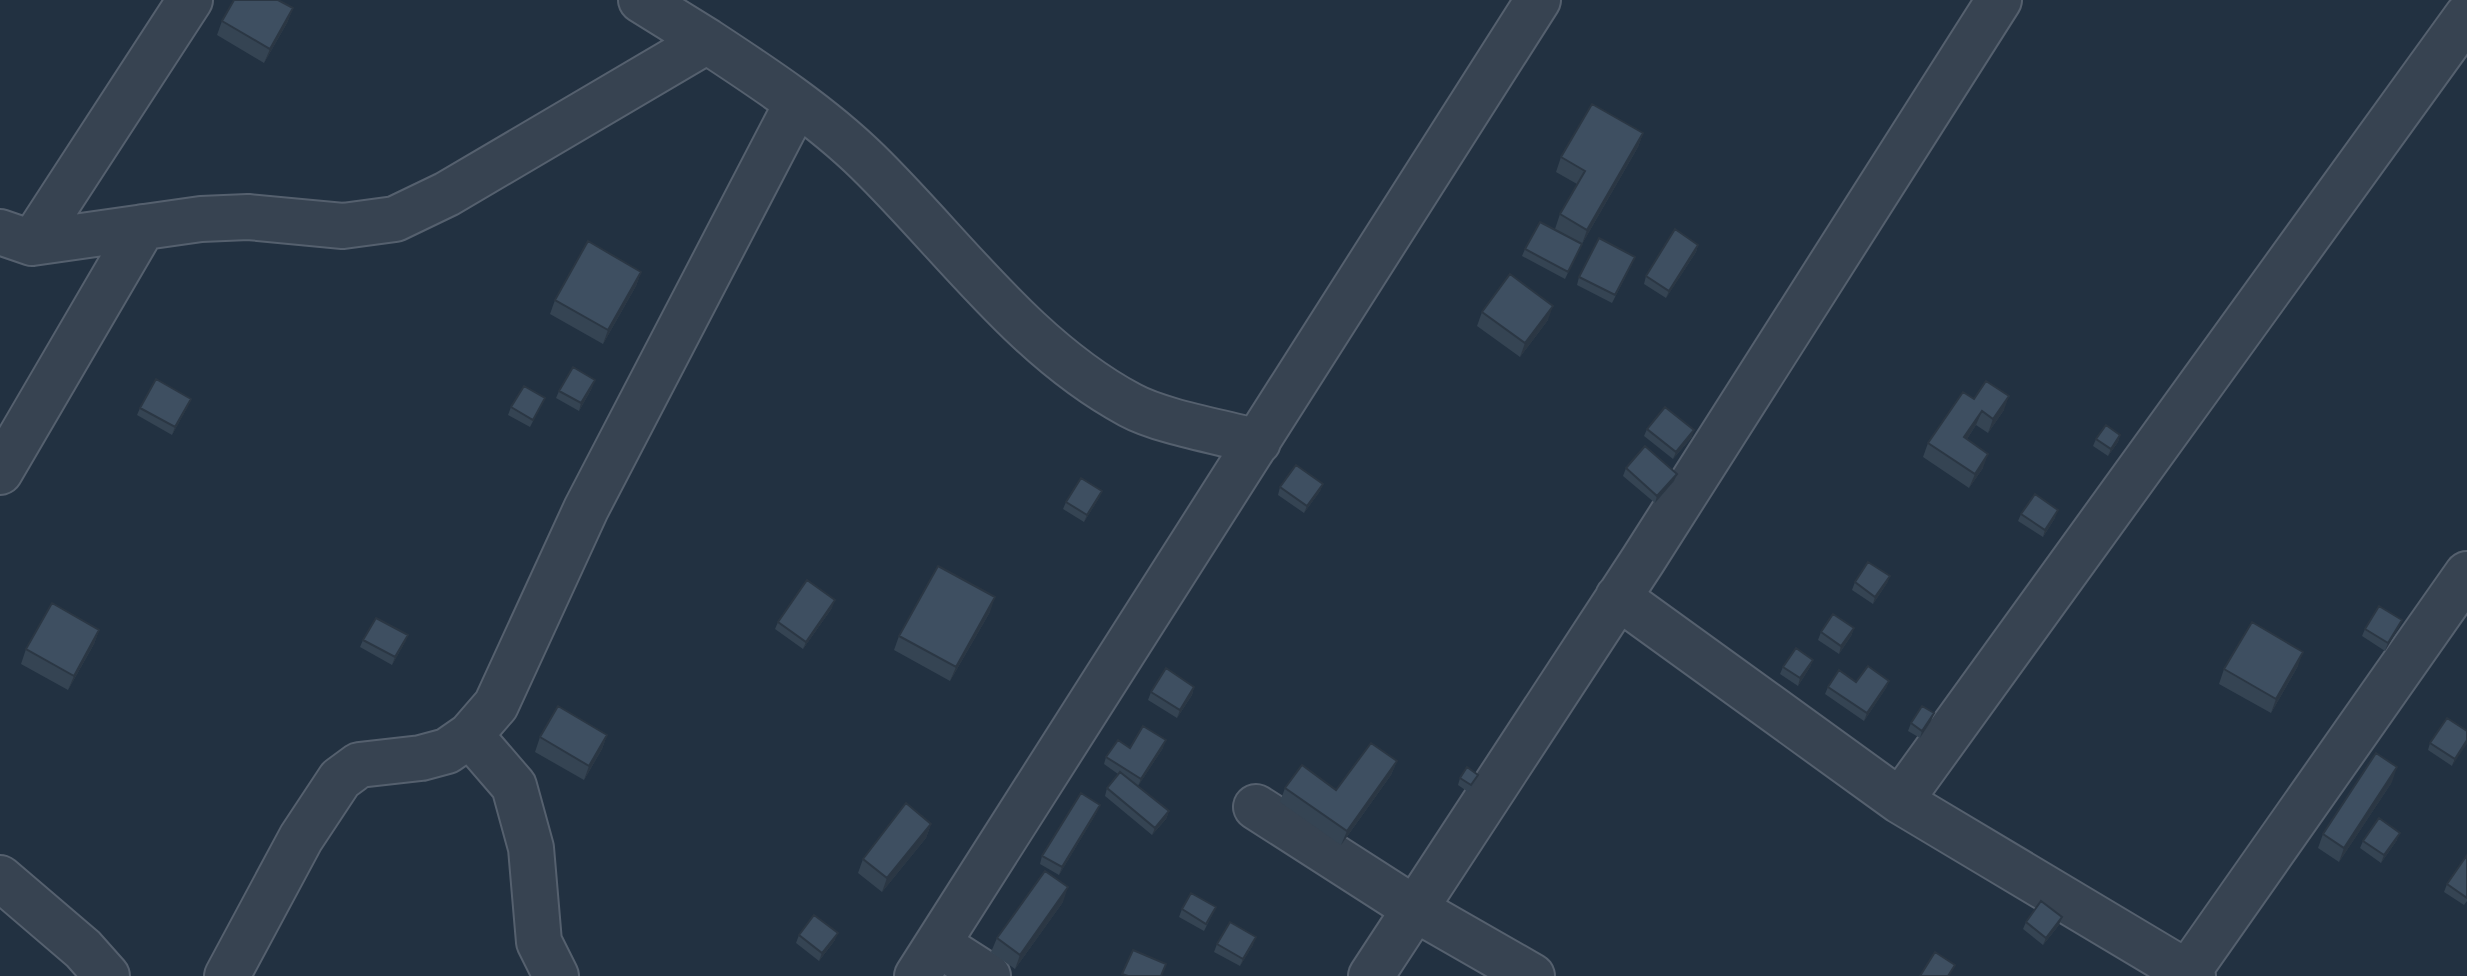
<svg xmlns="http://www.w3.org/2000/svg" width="2467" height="976" font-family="Arial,sans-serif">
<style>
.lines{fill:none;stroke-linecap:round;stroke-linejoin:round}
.street-casing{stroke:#55606e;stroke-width:48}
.street{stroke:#374351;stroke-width:44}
.wall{fill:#354453}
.shaded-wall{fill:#2b3744}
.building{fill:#3e4f61;stroke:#2b3744;stroke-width:2}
</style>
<rect width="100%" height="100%" fill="#223141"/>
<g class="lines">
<g class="street-casing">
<path id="street" d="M641,0L707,41
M0,232L32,243L201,219L248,217L343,226L395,219L447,194L707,41C762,77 821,116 868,162C951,243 1025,349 1130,405C1161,422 1222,432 1258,442
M32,243L190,0
M0,472L143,227
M1618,597L1900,801L2193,976
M470,735L514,786L531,848L539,942L556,976
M1900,801L2467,16
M1256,807L1415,909L1532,976
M0,878L83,949L107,976
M938,944L988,976
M227,976L301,838L340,779L359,765L421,758L447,751L470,735L496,705L586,509L796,105
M917,976L1538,0
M1371,976L1643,560L1999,0
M2185,976L2467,574"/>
</g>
<use href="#street" class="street"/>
</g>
<path class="wall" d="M293,8L287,23L264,63L217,35L222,21Z
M1643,133L1638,147L1582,244L1565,279L1522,256L1525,249L1575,240L1555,229L1560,214L1577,184L1556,172L1561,157Z
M1698,245L1696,252L1666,298L1644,284L1646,276Z
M1632,264L1612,303L1577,285L1579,277Z
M641,272L636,286L603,344L550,314L555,300Z
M1482,312L1548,320L1520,357L1477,326Z
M592,388L579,411L556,398L559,391Z
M545,398L530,427L508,415L511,407Z
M1974,399L2004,410L1988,433L1976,425L1967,439L1983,468L1969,488L1923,457L1928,443Z
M188,406L172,435L137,415L140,408Z
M1647,429L1692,437L1673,459L1644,436Z
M2120,435L2118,442L2108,456L2093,446L2096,439Z
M1626,468L1677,474L1674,481L1655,503L1623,476Z
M1323,484L1320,491L1304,513L1278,495L1280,487Z
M1102,491L1099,498L1084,522L1063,509L1066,502Z
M2021,514L2055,518L2043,537L2018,521Z
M1890,576L1887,583L1873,604L1852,590L1855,582Z
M832,608L803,649L775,629L778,622Z
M990,612L950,681L894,650L899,636Z
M2402,620L2399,627L2385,651L2362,636L2365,629Z
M1854,628L1851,636L1839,654L1818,640L1821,632Z
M99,630L94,644L68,690L21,664L26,649Z
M408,635L405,642L392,665L360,647L363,640Z
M1813,660L1810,667L1798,686L1780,674L1783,667Z
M2298,666L2271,713L2219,684L2224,669Z
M1889,681L1886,688L1864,721L1825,694L1828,687L1856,682Z
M1194,687L1192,695L1177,718L1148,700L1151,692Z
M1934,713L1931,721L1920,738L1908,731L1911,723Z
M2467,731L2452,766L2428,750L2430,743Z
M607,735L602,749L584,780L535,752L540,737Z
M1130,748H1163L1138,786L1169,811L1166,819L1152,835L1105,796L1107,788L1118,774L1104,764L1106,757Z
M1397,761L1391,775L1341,845L1280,802L1285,788L1336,790Z
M1460,778L1475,782L1468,792L1458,785Z
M2392,782L2339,862L2318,848L2323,834Z
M1097,812L1059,875L1040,864L1042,856Z
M931,824L926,838L882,892L858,873L863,859Z
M2397,840L2381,863L2360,848L2363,841Z
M2467,855V901L2464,905L2444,892L2447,884Z
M1063,902L1015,969L991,952L997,938Z
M1216,907L1204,931L1179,917L1182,909Z
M2026,922L2059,925L2043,945L2023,929Z
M799,935L835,940L819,961L796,943Z
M1217,944L1253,945L1240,966L1214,952Z"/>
<path class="shaded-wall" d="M293,8L287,23L264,63L270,49Z
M1643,133L1638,147L1582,244L1565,279L1582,244L1587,230Z
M1698,245L1696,252L1666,298L1669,291Z
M641,272L636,286L603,344L608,330Z
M1553,306L1548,320L1520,357L1525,343Z
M595,380L592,388L579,411L581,403Z
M2009,396L2004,410L1988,433L1993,419Z
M191,399L188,406L172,435L175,427Z
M1982,411L1976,425L1959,451L1964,437Z
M1694,430L1692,437L1673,459L1676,452Z
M2120,435L2118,442L2108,456L2111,449Z
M1988,454L1983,468L1969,488L1975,474Z
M1677,474L1674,481L1655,503L1657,496Z
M1323,484L1320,491L1304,513L1307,506Z
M1102,491L1099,498L1084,522L1087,515Z
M2058,510L2055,518L2043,537L2045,530Z
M1890,576L1887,583L1873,604L1875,597Z
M995,597L990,612L950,681L956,667Z
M835,600L832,608L803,649L806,642Z
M2402,620L2399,627L2385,651L2388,643Z
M1854,628L1851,636L1839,654L1841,646Z
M99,630L94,644L68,690L74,676Z
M408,635L405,642L392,665L395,657Z
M2303,652L2298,666L2271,713L2276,699Z
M1813,660L1810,667L1798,686L1800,678Z
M1889,681L1886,688L1864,721L1867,713Z
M1194,687L1192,695L1177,718L1180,710Z
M1934,713L1931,721L1920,738L1922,731Z
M607,735L602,749L584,780L589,766Z
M1166,740L1163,748L1138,786L1141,779Z
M2467,740V744L2452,766L2455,759Z
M1397,761L1391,775L1341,845L1347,831Z
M2397,767L2392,782L2339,862L2344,848Z
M1100,805L1097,812L1059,875L1062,867Z
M1169,811L1166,819L1152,835L1155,828Z
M931,824L926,838L882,892L887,878Z
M2400,833L2397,840L2381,863L2384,855Z
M1068,887L1063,902L1015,969L1020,955Z
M2062,917L2059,925L2043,945L2046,938Z
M838,933L835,940L819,961L822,953Z
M1256,937L1253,945L1240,966L1243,959Z"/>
<path class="building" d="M234,0H278L293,8L270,49L222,21Z
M1592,104L1643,133L1587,230L1560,214L1585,171L1561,157Z
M1540,222L1582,244L1568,272L1525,249Z
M1675,229L1698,245L1669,291L1646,276Z
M1599,238L1635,257L1615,295L1579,277Z
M588,241L641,272L608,330L555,300Z
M1510,274L1553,306L1525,343L1482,312Z
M573,367L595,380L581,403L559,391Z
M156,379L191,399L175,427L140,408Z
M1986,381L2009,396L1993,419L1982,411L1964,437L1988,454L1975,474L1928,443L1963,392L1974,399Z
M524,386L545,398L533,420L511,407Z
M1665,407L1694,430L1676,452L1647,429Z
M2106,425L2120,435L2111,449L2096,439Z
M1645,446L1677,474L1657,496L1626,468Z
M1296,465L1323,484L1307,506L1280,487Z
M1081,478L1102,491L1087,515L1066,502Z
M2035,494L2058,510L2045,530L2021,514Z
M1868,562L1890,576L1875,597L1855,582Z
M938,566L995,597L956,667L899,636Z
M807,580L835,600L806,642L778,622Z
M52,603L99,630L74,676L26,649Z
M2379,606L2402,620L2388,643L2365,629Z
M1833,614L1854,628L1841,646L1821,632Z
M376,618L408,635L395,657L363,640Z
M2252,622L2303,652L2276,699L2224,669Z
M1796,648L1813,660L1800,678L1783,667Z
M1868,666L1889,681L1867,713L1828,687L1839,670L1856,682Z
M1166,668L1194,687L1180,710L1151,692Z
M558,706L607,735L589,766L540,737Z
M1922,706L1934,713L1922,731L1911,723Z
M2447,718L2467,731V740L2455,759L2430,743Z
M1143,726L1166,740L1141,779L1106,757L1118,740L1130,748Z
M1371,743L1397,761L1347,831L1285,788L1302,765L1336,790Z
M2376,753L2397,767L2344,848L2323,834Z
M1467,767L1478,775L1471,785L1460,778Z
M1120,772L1169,811L1155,828L1107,788Z
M1081,793L1100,805L1062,867L1042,856Z
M906,803L931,824L887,878L863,859Z
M2379,818L2400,833L2384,855L2363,841Z
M2467,855V898L2447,884Z
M1045,871L1068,887L1020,955L997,938Z
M1191,893L1216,907L1206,924L1182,909Z
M2041,901L2062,917L2046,938L2026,922Z
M814,915L838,933L822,953L799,935Z
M1230,922L1256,937L1243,959L1217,944Z
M1133,950L1166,964L1161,976H1128L1122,974Z
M1935,952L1955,965L1948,976H1920Z"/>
</svg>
